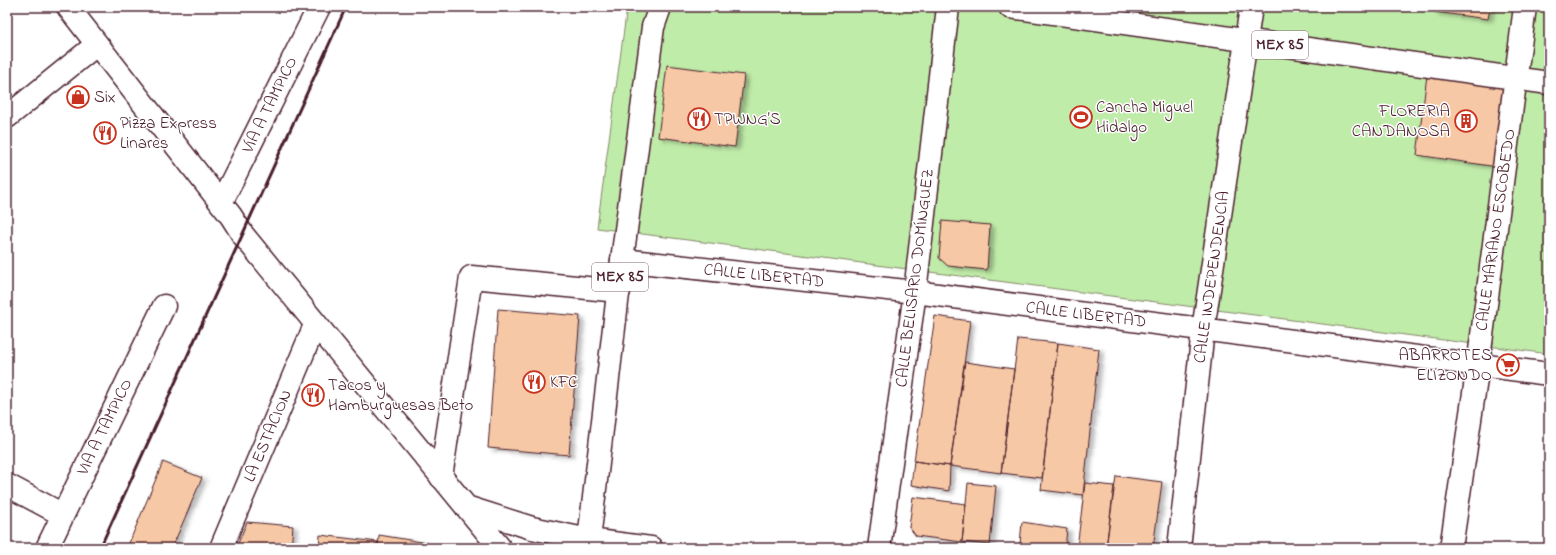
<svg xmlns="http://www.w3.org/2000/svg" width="1556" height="555" font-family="'Indie Flower',sans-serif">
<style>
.green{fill:#c0eca9;stroke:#85866a}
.building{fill:#f6c8a5;stroke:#4a1f2b;filter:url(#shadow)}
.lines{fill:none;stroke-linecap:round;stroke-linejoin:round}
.minor-casing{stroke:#4a1f2b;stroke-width:25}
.major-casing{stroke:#4a1f2b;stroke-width:25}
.minor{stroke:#fff;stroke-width:22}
.major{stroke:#fff;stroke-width:22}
.rail{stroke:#4a1f2b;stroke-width:3}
.labels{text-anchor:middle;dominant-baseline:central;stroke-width:3;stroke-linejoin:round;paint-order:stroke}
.shield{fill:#fff;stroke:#80626b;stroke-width:1}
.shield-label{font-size:16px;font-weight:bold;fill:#4a1f2b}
.poi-label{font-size:17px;fill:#4a1f2b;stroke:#fff;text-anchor:start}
.street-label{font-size:17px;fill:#4a1f2b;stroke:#fff}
</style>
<defs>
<filter id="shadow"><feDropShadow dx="4.5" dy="2.5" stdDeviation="2" flood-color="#0004"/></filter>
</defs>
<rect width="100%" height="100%" fill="#fff"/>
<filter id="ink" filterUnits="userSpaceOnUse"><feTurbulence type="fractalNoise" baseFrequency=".025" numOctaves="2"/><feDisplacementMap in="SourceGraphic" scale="8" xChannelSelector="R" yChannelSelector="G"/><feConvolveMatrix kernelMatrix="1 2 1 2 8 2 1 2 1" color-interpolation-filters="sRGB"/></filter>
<g filter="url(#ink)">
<path class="green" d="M627,7H1549V354L597,228Z"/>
<path class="building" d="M1434,7H1490L1488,19L1434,12Z
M667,65L744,75L735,147L658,137Z
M1427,75L1515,87L1504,168L1417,155Z
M942,221L990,225L987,270L948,266L939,258Z
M498,309L580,316L569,455L488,448Z
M935,316L970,321L950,466L914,461Z
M1018,339L1058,343L1042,478L1001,473Z
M1058,343L1099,349L1083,495L1041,490Z
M965,362L1014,369L1001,473L950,466Z
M914,461L950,466L949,491L911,485Z
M163,462L202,478L172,548H127Z
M1116,476L1162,482L1153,548H1106Z
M968,483L996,486L990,545L962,542Z
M1085,483L1114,486L1106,548H1077Z
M913,497L966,504L962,542L916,536L909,527Z
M247,522L293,526L291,548H236Z
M1022,522L1067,529L1065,548H1046L1020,544Z
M320,535L378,542V548H319Z
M379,535L428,543V548H378Z"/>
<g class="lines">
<g class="minor-casing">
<path id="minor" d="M7,117L96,45
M221,203L319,7
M622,260L915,292L1549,374
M441,477L471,277L619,291
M7,485L63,515
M589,540L651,548
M47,548L164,306
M221,548L315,325
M879,548L915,292L948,7
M1179,548L1203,330L1251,7
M1451,548L1478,366L1525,7"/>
</g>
<g class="major-casing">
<path id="major" d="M68,7L231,216L243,235L500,548
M1010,7L1549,83
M466,507L532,528L589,540
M588,548L622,260L653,27L660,7"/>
</g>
<use href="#minor" class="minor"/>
<use href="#major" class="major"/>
<path class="rail" d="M100,548L346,7"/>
</g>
</g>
<defs>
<g id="shop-ring" transform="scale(1.15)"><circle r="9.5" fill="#fff" stroke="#c8321e" stroke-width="1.5"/><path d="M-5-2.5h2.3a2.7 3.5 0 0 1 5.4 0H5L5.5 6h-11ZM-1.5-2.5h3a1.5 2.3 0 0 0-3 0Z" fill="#c8321e"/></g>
<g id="stadium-ring" transform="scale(1.15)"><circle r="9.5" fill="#fff" stroke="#c8321e" stroke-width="1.5"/><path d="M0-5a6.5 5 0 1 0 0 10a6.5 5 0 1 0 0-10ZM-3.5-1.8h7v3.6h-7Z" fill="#c8321e"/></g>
<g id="restaurant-ring" transform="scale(1.15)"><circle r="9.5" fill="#fff" stroke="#c8321e" stroke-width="1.5"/><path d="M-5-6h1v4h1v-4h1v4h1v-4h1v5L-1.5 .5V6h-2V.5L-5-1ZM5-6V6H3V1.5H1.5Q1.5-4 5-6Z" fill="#c8321e"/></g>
<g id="building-ring" transform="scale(1.15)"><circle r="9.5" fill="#fff" stroke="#c8321e" stroke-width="1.5"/><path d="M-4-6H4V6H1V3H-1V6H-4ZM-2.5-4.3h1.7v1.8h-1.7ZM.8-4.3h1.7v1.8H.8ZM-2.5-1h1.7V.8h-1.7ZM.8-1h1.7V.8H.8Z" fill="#c8321e"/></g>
<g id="supermarket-ring" transform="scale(1.15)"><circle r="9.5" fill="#fff" stroke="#c8321e" stroke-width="1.5"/><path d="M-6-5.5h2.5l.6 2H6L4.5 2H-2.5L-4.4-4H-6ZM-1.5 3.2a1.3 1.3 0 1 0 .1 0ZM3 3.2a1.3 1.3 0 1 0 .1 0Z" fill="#c8321e"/></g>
</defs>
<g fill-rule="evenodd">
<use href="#shop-ring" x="78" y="97"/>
<use href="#stadium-ring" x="1081" y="117"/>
<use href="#restaurant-ring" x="699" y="119"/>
<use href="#building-ring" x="1466" y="121"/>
<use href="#restaurant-ring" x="105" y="133"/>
<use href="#supermarket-ring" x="1508" y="365"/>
<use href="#restaurant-ring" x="534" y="382"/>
<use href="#restaurant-ring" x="313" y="395"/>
</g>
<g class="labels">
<g class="shield">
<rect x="1252" y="31" width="56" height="28" rx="3"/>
<rect x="592" y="263" width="56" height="28" rx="3"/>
</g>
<g class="shield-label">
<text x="1280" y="45">MEX 85</text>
<text x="620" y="277">MEX 85</text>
</g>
<g class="poi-label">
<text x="94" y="97">Six</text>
<text x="1096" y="107">Cancha Miguel<tspan x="1096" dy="20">Hidalgo</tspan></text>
<text x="1450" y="111" text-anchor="end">FLORERIA<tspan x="1450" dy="20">CANDANOSA</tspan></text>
<text x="714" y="119">TPWNG’S</text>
<text x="120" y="123">Pizza Express<tspan x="120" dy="20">Linares</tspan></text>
<text x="1492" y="355" text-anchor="end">ABARROTES<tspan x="1492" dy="20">ELIZONDO</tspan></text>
<text x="550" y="382">KFC</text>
<text x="328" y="385">Tacos y<tspan x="328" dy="20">Hamburguesas Beto</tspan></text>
</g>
<g class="street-label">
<text transform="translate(270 105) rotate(-64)">VÍA A TAMPICO</text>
<text transform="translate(1496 230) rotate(-82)">CALLE MARIANO ESCOBEDO</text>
<text transform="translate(764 276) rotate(6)">CALLE LIBERTAD</text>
<text transform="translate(1212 277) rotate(-82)">CALLE INDEPENDENCIA</text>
<text transform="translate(915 278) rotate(-83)">CALLE BELISARIO DOMÍNGUEZ</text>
<text transform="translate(1086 315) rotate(7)">CALLE LIBERTAD</text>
<text transform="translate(105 427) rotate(-64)">VIA A TAMPICO</text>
<text transform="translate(268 436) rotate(-67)">LA ESTACION</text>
</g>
</g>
<rect width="1556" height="555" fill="none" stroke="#fff" stroke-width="24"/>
<rect x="12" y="12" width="1532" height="531" fill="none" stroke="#4a1f2b" stroke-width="1.5" filter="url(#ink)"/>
</svg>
